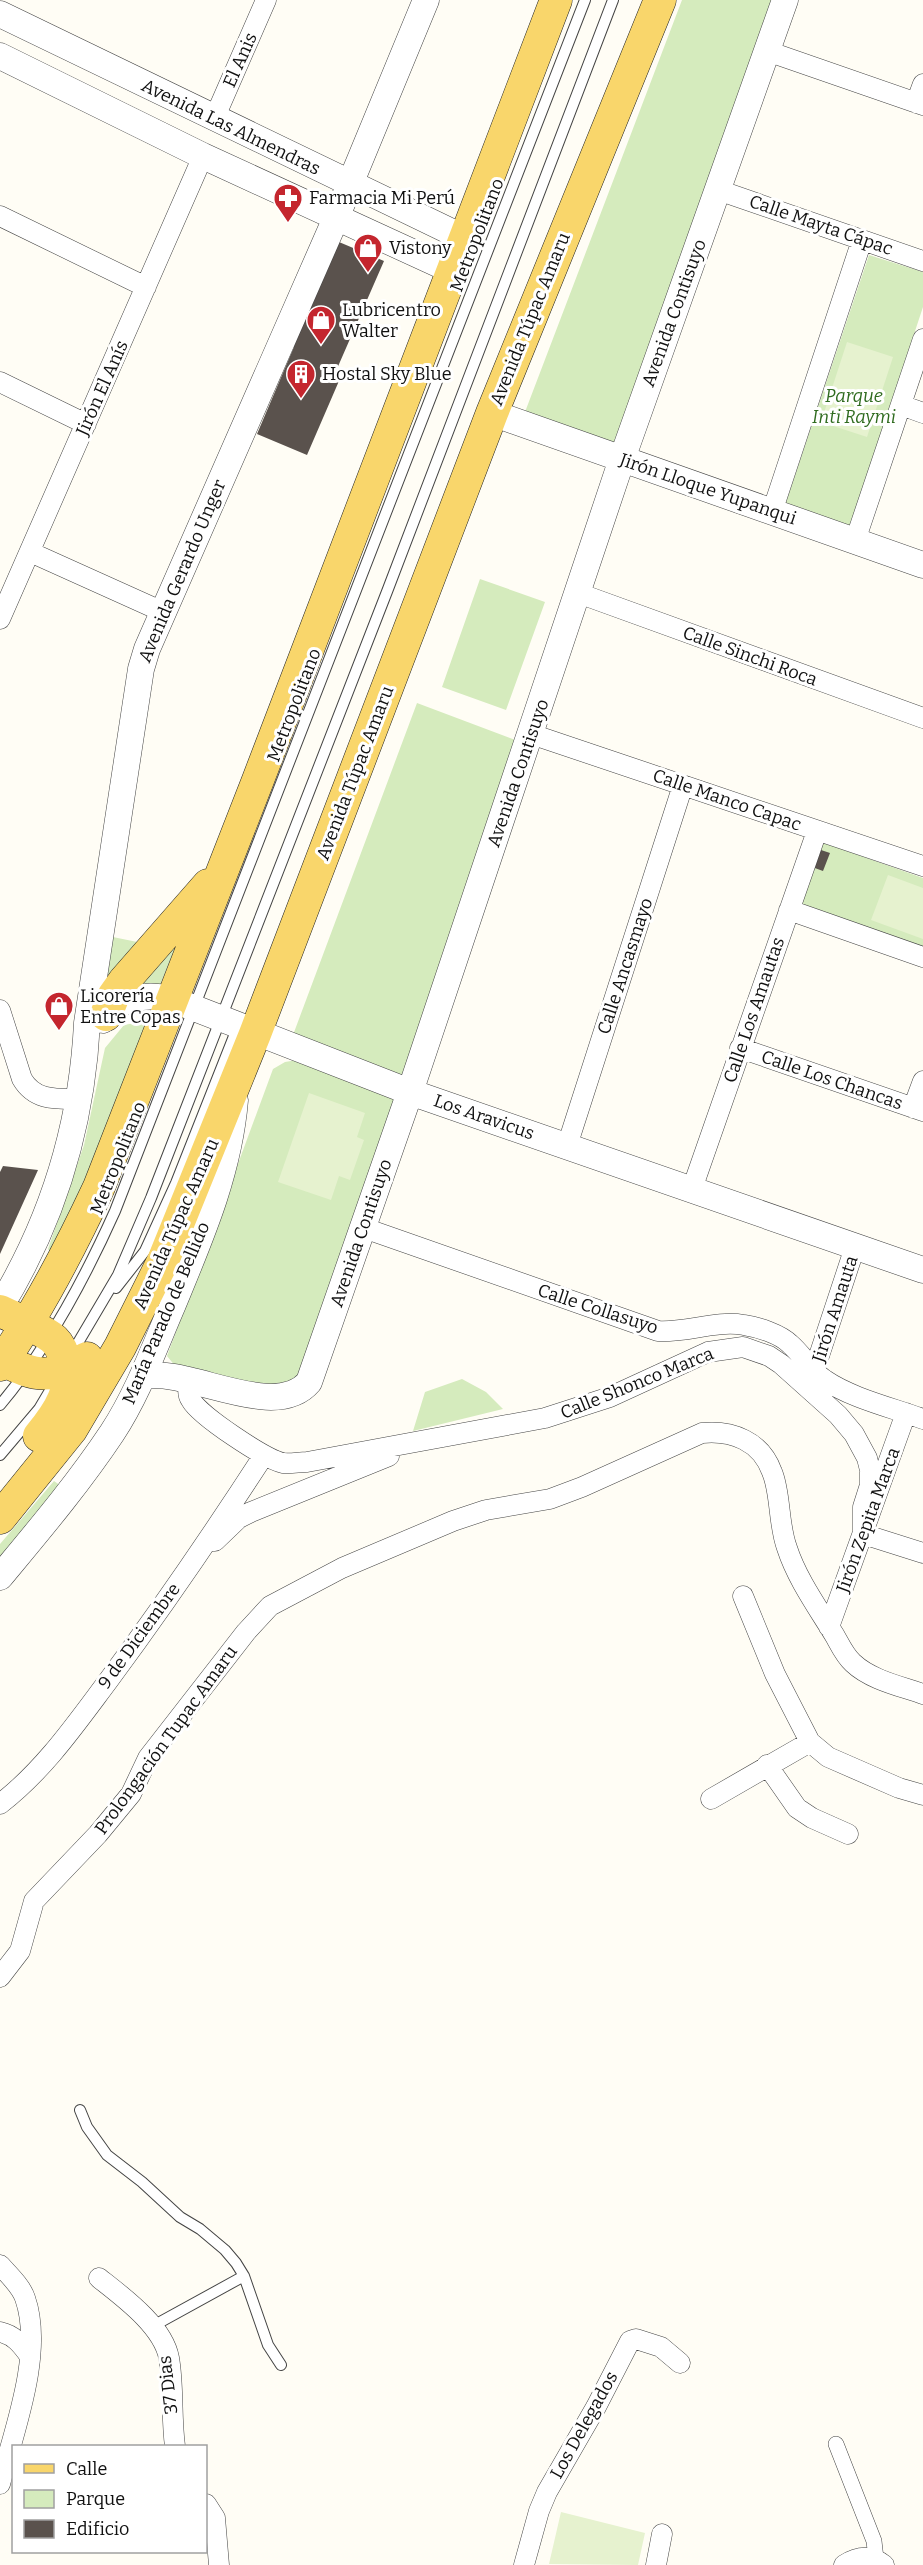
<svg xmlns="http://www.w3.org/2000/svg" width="923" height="2565" font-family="Bitter,serif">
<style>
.green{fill:#d5ebbd}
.pitch{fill:#e6f2cf}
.building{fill:#5a524d}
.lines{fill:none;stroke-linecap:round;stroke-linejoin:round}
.service-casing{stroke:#444;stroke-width:12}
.pedestrian-casing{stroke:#444;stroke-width:16}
.minor-casing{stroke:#444;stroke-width:21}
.tertiary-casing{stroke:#444;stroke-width:27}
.primary-casing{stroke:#222;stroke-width:33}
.service{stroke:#fff;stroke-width:10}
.pedestrian{stroke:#fff;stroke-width:15}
.minor{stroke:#fff;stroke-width:20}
.tertiary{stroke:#fff;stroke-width:26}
.primary{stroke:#f9d66b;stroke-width:32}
.labels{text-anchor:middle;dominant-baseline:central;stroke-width:6;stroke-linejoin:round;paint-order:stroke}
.street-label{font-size:18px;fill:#111;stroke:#fff}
.poi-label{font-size:18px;fill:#111;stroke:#fff;text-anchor:start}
.park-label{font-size:18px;font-style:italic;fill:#2f6b1f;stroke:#fff}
</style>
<rect width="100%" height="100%" fill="#fffdf5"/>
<path class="green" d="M682,0H772L620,447L525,412Z
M869,255L923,272V307L850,527L785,505Z
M480,579L545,602L506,710L442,687Z
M417,703L518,741L404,1078L293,1035Z
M819,841L923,878V950L797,906Z
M185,924L158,990L125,993Z
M108,936L147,944L96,1013Z
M146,1021L143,1036L81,1194L51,1253L48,1249L84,1145L105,1048L124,1025Z
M297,1060L401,1097L302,1384L263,1389L176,1367L167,1356L273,1069L285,1062Z
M462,1379L486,1392L503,1409L413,1431L425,1392Z
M54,1481L64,1488L0,1568V1544Z"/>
<path class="pitch" d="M847,342L893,357L867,437L821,422Z
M888,875L923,888V939L871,920Z
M309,1093L365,1113L357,1137L364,1140L350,1180L339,1176L331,1200L278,1182Z
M561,2512L645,2533L638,2565L549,2564Z"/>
<path class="building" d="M339,242L384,261L336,371L342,374L307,455L257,434L294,347L292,343L298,328L302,326Z
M818,849L830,853L823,871L812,867Z
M3,1166L38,1170L0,1254V1172Z"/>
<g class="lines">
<g class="service-casing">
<path id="service" d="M116,1288L145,1251L176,1183L238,1026
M69,1358L118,1275L151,1198L388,589L613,0
M0,1405C48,1348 85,1278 115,1211L585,0
M0,1455L39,1409L55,1382
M80,2110L87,2127L107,2155L142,2182L180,2217L200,2229L225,2250L236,2263L244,2276L268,2345L281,2365
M153,2326L244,2276"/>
</g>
<g class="pedestrian-casing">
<path id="pedestrian" d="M836,2444L874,2541L876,2559"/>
</g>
<g class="minor-casing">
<path id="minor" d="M767,51L923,105
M916,103L923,84
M214,119L266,0
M718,190L923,261
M0,216L146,287
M0,382L86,424
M901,405L923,413
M772,512L862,240
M855,541L923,339
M30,552L161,611
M578,593L923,718
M0,619L203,156
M531,734L923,866
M789,910L923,957
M0,1010L22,1079C35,1101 56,1099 79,1099
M740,1048L923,1111
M913,1108L923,1081
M567,1146L683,785
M692,1189L817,831
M364,1228L658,1331C686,1333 716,1320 744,1325C758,1327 780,1334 790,1344C803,1355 811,1371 825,1380C851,1398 893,1408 923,1419
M814,1371L855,1247
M190,1382C188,1389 187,1394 191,1400C200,1416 265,1459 283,1463C291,1464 299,1462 307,1462L545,1418L610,1397L708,1352L743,1347L769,1356L781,1364L838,1415L854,1434L867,1458L870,1470V1485L863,1507V1534L923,1553
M215,1541L239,1518L251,1512L389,1456
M743,1596L775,1674L810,1742L828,1757L899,1788L923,1795
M829,1627L906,1413
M767,1765L797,1808L812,1818L848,1834
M711,1799L810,1742
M0,1804C44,1770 75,1725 108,1681C162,1608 214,1532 264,1455
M0,1977L20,1951L34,1901L98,1834L131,1794L148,1758L246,1632L270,1606L342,1568L453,1521L486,1510L550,1499L582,1487L702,1433C732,1430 761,1441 772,1472C781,1493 778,1524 787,1548C797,1579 818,1608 835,1636C840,1645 845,1656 853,1663C871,1680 900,1686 923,1694
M0,2265C8,2274 21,2286 25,2298C44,2352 14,2431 0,2484
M99,2278C123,2297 163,2326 169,2358C174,2386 171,2417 175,2446
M0,2332C14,2335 21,2344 29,2355
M206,2504L215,2518L219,2565
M524,2565L539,2511L547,2492L596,2407L630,2341L636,2339L661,2347L680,2363
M656,2565L662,2534
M844,2565C858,2556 871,2555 884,2565"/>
</g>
<g class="tertiary-casing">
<path id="tertiary" d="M0,14L464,238
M0,56L203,156L451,270
M492,413L923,565
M103,1020C118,997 146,993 171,999L410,1092L923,1270
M0,1307C53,1220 82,1125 87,1023L141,669L147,649L336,218L426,0
M142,1377C185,1365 274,1423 309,1382L410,1092L622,459L785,0
M0,1577C39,1530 78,1484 112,1433C137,1395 153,1351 171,1309C199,1241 229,1174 235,1100"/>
</g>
<g class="primary-casing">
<path id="primary" d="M106,1015L114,995L124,981L208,885
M0,1311C17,1319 35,1326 51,1337C57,1341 61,1348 64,1356C77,1386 58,1413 39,1436
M0,1359C38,1378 50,1379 87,1358
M0,1365C39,1309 70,1249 99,1187L258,780L556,0
M0,1518L71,1430L120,1347L163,1261L255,1034L492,413L660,0"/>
</g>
<use href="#service" class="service"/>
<use href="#pedestrian" class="pedestrian"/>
<use href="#minor" class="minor"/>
<use href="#tertiary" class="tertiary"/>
<use href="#primary" class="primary"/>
</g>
<defs>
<g id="pharmacy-pin" transform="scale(1.5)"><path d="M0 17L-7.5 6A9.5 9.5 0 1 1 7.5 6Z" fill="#c4262e" stroke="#fff"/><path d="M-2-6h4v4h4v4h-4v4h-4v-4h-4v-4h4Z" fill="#fff"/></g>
<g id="shop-pin" transform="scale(1.5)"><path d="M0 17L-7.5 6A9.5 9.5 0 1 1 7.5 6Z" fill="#c4262e" stroke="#fff"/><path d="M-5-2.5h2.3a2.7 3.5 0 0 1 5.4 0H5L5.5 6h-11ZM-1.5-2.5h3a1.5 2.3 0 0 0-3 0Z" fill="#fff"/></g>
<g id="building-pin" transform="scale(1.5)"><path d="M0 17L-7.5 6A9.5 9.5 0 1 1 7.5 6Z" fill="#c4262e" stroke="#fff"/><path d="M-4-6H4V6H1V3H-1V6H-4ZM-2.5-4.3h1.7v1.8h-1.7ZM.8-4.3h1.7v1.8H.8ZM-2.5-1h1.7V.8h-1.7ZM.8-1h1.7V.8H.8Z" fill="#fff"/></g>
</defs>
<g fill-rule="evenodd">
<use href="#pharmacy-pin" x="288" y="198"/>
<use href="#shop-pin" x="368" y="248"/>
<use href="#shop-pin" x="321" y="320"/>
<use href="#building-pin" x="301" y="374"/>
<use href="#shop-pin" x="59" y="1006"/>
</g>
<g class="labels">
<g class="street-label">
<text transform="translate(240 60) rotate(-66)">El Anis</text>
<text transform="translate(231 127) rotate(26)">Avenida Las Almendras</text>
<text transform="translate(821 225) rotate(19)">Calle Mayta Cápac</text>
<text transform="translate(477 235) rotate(-69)">Metropolitano</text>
<text transform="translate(674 313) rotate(-70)">Avenida Contisuyo</text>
<text transform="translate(530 319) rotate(-68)">Avenida Túpac Amaru</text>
<text transform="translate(102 388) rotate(-66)">Jirón El Anís</text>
<text transform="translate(708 489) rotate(19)">Jirón Lloque Yupanqui</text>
<text transform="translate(182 571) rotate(-67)">Avenida Gerardo Unger</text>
<text transform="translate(750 656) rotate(20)">Calle Sinchi Roca</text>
<text transform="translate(294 705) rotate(-69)">Metropolitano</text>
<text transform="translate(355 773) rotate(-69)">Avenida Túpac Amaru</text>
<text transform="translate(518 773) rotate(-71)">Avenida Contisuyo</text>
<text transform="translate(727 800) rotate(19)">Calle Manco Capac</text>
<text transform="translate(625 966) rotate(-72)">Calle Ancasmayo</text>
<text transform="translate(754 1010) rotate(-71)">Calle Los Amautas</text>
<text transform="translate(832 1080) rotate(19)">Calle Los Chancas</text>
<text transform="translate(484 1117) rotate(19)">Los Aravicus</text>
<text transform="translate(118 1158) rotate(-68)">Metropolitano</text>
<text transform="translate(176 1224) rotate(-66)">Avenida Túpac Amaru</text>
<text transform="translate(361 1233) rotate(-71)">Avenida Contisuyo</text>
<text transform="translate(598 1309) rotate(18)">Calle Collasuyo</text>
<text transform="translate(835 1309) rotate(-72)">Jirón Amauta</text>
<text transform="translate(166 1313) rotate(-67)">María Parado de Bellido</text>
<text transform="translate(637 1383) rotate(-22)">Calle Shonco Marca</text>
<text transform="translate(868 1520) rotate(-70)">Jirón Zepita Marca</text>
<text transform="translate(139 1636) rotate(-54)">9 de Diciembre</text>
<text transform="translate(166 1740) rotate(-54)">Prolongación Tupac Amaru</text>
<text transform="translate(168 2385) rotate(-97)">37 Dias</text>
<text transform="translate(584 2425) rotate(-61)">Los Delegados</text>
</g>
<g class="poi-label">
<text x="309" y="198">Farmacia Mi Perú</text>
<text x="389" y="248">Vistony</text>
<text x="342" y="310">Lubricentro<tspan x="342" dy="21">Walter</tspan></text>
<text x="322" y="374">Hostal Sky Blue</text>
<text x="80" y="996">Licorería<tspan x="80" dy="21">Entre Copas</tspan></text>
</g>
<g class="park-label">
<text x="854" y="396">Parque<tspan x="854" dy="21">Inti Raymi</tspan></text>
</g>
</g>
<rect x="12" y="2445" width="195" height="108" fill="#ffffff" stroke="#a0a0a0" stroke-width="1.5"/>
<rect x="24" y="2464" width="30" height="9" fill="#f9d66b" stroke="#a0a0a0" stroke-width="1.5"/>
<text x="66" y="2475" font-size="18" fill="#111111">Calle</text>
<rect x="24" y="2490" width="30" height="18" fill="#d5ebbd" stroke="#a0a0a0" stroke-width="1.5"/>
<text x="66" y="2505" font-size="18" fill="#111111">Parque</text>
<rect x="24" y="2520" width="30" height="18" fill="#5a524d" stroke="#a0a0a0" stroke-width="1.5"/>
<text x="66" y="2535" font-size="18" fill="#111111">Edificio</text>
</svg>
